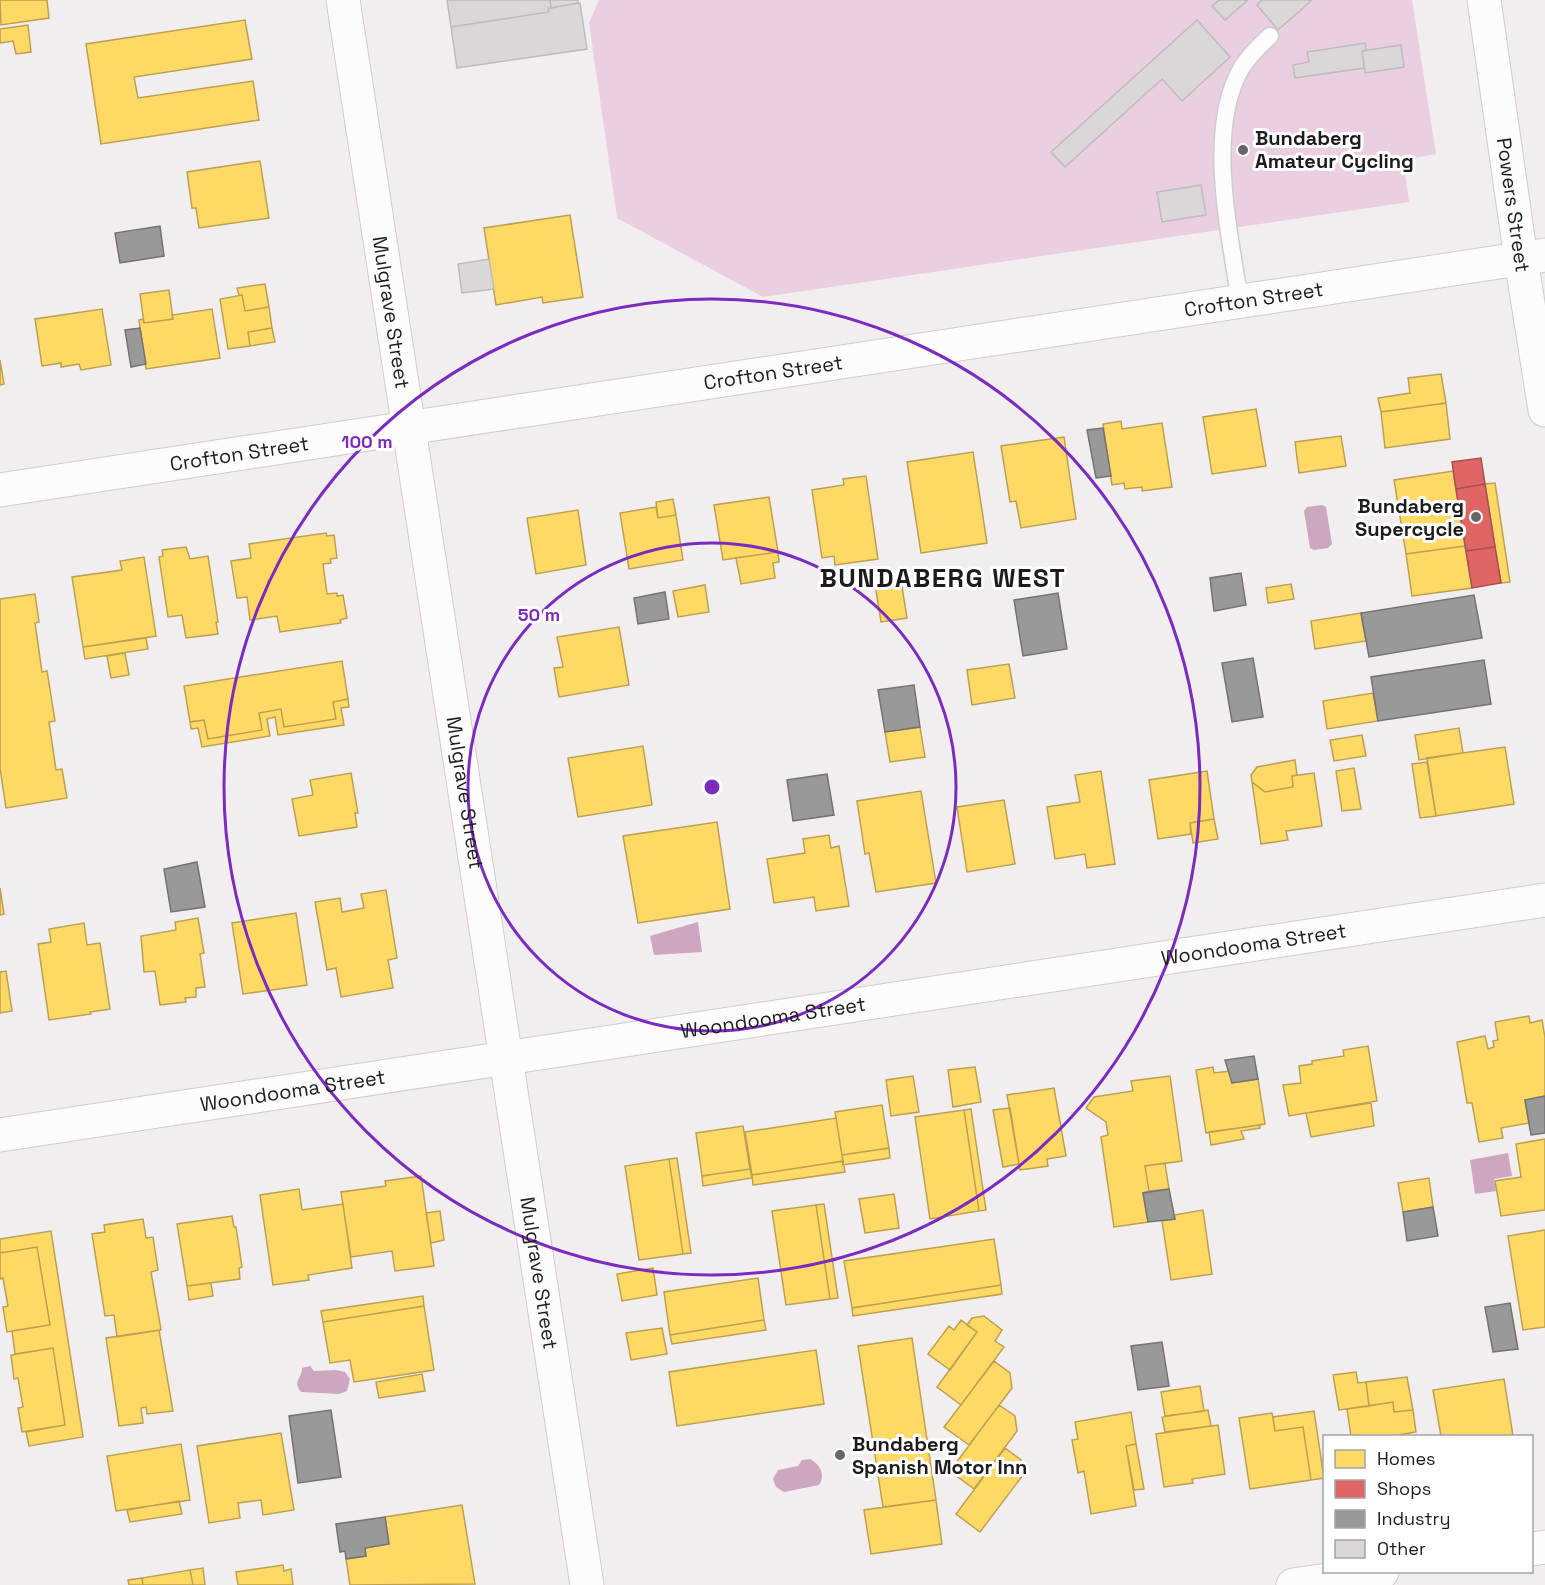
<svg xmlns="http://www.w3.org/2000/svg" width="1545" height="1585" font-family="'Space Grotesk',sans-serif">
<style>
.green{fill:#eacfe1}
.water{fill:#cda7c0}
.homes{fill:#ffd966;stroke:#bba050;stroke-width:1.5}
.shops{fill:#e06666;stroke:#a65050;stroke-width:1.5}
.industry{fill:#999;stroke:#747374;stroke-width:1.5}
.building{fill:#dbd7d9;stroke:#bebbbc;stroke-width:1.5}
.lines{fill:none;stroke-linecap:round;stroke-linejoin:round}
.lane-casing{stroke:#cfcccd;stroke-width:19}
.street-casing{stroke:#cfcccd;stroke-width:35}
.lane{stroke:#fdfcfd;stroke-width:16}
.street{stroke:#fdfcfd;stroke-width:33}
.ring{fill:none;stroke:#7b2cbf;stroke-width:3}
.poi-dot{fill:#686566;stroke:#fff;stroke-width:2}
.labels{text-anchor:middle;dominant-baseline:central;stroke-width:6;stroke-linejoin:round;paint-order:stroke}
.poi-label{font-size:20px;font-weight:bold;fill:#1d1b1c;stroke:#fff;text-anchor:start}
.street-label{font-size:20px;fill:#1d1b1c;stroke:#fff}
.district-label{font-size:26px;font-weight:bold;letter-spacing:1.5px;fill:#1d1b1c;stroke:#fff}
.centre{fill:#7b2cbf;stroke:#fff;stroke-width:3}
.ring-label{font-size:18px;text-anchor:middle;font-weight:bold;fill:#7b2cbf;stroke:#fff;stroke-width:6;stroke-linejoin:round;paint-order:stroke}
</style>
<rect width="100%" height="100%" fill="#f2eef0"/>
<path class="green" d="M599,0H1412L1436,154L1403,160L1409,202L763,297L617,218L589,23Z"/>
<path class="water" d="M1322,505L1326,507L1332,544L1328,548L1314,550L1310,548L1304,511L1307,507Z
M698,922L702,952L654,955L650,936Z
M1508,1153L1512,1176L1494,1179L1496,1191L1475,1194L1470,1160Z
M310,1366L314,1371L336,1370L345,1372L350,1379L347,1391L339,1394L301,1392C292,1381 302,1379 302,1368Z
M810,1459C820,1464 826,1475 819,1485L784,1492L776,1487L773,1479L778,1470L798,1466L802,1460Z"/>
<path class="homes" d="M0,0H47L49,18L1,25Z
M245,20L252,59L134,77L138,98L253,81L259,120L101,144L86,44Z
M28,25L31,52L16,54L13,41L0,43V29Z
M260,161L269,218L199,228L196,208H192L187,172Z
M570,215L583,297L543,303L542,297L496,305L484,228Z
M265,284L269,307L245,311L242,295H239L237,288Z
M169,290L173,319L144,323L140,294Z
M242,295L245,311L269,307L272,328L248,332L250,346L228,349L220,299Z
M102,309L111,365L81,370L79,364L61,367V363L42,366L35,319Z
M212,309L220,358L146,369L139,320L143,319L144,323L173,319L172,315Z
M272,328L275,342L250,346L248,332Z
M0,360L4,384L0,385Z
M1441,374L1446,403L1381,412L1378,398L1410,393L1408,378Z
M1446,403L1450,439L1385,448L1381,412Z
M1256,409L1266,466L1212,474L1203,417Z
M1121,421L1122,429L1162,423L1172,487L1142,491V487L1125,489L1124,483L1112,485L1103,424Z
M1341,436L1346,466L1299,473L1295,442Z
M1064,437L1076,519L1021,528L1016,501L1010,502L1001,446Z
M973,452L987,543L921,553L907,462Z
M1453,471L1465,546L1406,554L1394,480Z
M866,476L878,559L835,565L834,556L822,558L812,490L844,485L843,479Z
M1495,483L1510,582L1501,583L1485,484Z
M769,497L778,552L723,560L714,505Z
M673,499L676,515L658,518L656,502Z
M656,507L658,518L676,515L683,560L629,569L620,513Z
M578,510L586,565L536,574L527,518Z
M326,533L327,536L334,535L337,558L330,559L331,563L323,564L327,594L337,593V596L343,595L347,618L340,620L341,623L280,632L277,616L250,620L247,597L237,598L231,561L251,558L249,544Z
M1465,546L1472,588L1412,596L1406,554Z
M186,547L190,559L208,556L218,622H216L218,634L186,638L182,615L168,617L159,557L163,556L162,550Z
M778,552L779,562L773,563L775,578L741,584L736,558Z
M144,557L156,636L83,647L72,577L122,570L120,561Z
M901,580L907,618L881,622L875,584Z
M1291,584L1294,599L1268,603L1266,588Z
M705,585L709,612L678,617L673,591Z
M35,594L39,622L35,623L42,672L47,671L55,721L49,722L56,770L62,769L67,798L6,808L0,768V599Z
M1361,613L1366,641L1315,649L1311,621Z
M619,627L629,685L559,697L554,668L563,667L557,637Z
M146,638L148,649L85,659L83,647Z
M125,653L129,675L111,678L107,656Z
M342,661L348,699L333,702L336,719L284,727L281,709L259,713L262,730L208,739L204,720L190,722L184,686Z
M1009,664L1015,698L972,705L967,670Z
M1373,693L1378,721L1327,729L1323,701Z
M348,699L349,707L341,708L344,725L278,735L275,717L267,719L270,736L202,747L198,728L191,729L190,722L204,720L208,739L262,730L259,713L281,709L284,727L336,719L333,702Z
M920,727L925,757L890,762L885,732Z
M1459,728L1463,753L1419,760L1415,735Z
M1362,735L1366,756L1334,761L1330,740Z
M643,746L652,805L578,817L568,758Z
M1505,747L1514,804L1436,816L1427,758Z
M1295,760L1297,775L1292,776L1293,787L1265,792L1252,782L1251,775L1257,767Z
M1427,762L1436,816L1420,818L1412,764Z
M1354,768L1361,809L1342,811L1336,771Z
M1101,771L1115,864L1087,868L1085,854L1055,859L1047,807L1080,802L1075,775Z
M1207,771L1214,819L1190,823L1191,834L1158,839L1149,780Z
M351,773L358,813H355L357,827L299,836L292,799L313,795L310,780Z
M1314,773L1322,826L1286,831L1288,840L1261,844L1252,782L1265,792L1293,787L1292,776Z
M921,791L936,883L876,892L869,853L865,854L857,801Z
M1004,800L1015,864L967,872L957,807Z
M1214,819L1218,839L1193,843L1190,823Z
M717,822L730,909L638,923L623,836Z
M829,835L831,848L839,846L849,906L816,911L814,897L774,903L767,859L805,853L803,839Z
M0,888L4,914L0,915Z
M386,890L397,958L388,960L393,988L341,997L336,968L327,970L315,902L340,898L342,912L364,908L361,894Z
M296,913L307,985L243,994L232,923Z
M198,918L204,953L200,954L205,987L196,988V997L185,998L186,1002L160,1005L155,971L144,972L141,936L176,930L175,922Z
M84,923L87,945L100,943L110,1009L90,1012L91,1014L49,1020L38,944L51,942L49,929Z
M6,971L12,1011L0,1013V972Z
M1529,1016L1530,1023L1542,1020L1545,1038V1096L1525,1100L1529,1123L1501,1128L1503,1138L1479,1142L1472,1103H1467L1457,1042L1485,1036L1488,1049L1494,1047L1493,1041L1498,1040L1495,1022Z
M1368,1046L1377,1101L1289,1116L1283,1085L1301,1083L1299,1066L1312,1064V1061L1344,1056L1343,1050Z
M975,1067L981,1102L953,1107L948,1070Z
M1213,1067L1214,1073L1230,1071L1232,1083L1258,1079L1265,1124L1206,1133L1196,1070Z
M913,1076L919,1112L891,1116L886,1080Z
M1170,1076L1182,1161L1145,1166L1149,1191L1143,1193L1148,1222L1114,1227L1101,1137L1108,1135L1106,1122L1086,1108L1094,1097L1133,1091L1131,1081Z
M1054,1088L1066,1156L1047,1159L1048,1166L1020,1170L1007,1095Z
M1371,1103L1374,1126L1311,1137L1306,1113Z
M882,1105L889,1148L842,1155L835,1112Z
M1010,1108L1019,1164L1003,1167L993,1110Z
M971,1109L986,1210L979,1211L964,1110Z
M964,1110L979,1211L930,1219L915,1117Z
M836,1118L843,1161L752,1175L745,1132Z
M1260,1125V1128L1241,1131L1244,1139L1211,1145L1209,1132Z
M743,1126L750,1169L702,1176L696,1133Z
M1545,1139V1210L1501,1216L1495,1181L1521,1177L1516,1144Z
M889,1148L890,1158L843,1165L842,1155Z
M677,1158L691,1253L683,1254L669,1159Z
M669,1159L683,1254L639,1260L625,1166Z
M843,1161L845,1172L753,1185L752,1175Z
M1165,1163L1169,1189L1149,1191L1145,1166Z
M750,1169L752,1178L703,1186L702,1176Z
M421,1176L434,1266L395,1271L392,1251L351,1257L341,1192L386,1186L385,1181Z
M1429,1178L1433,1207L1403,1212L1398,1183Z
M299,1189L302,1210L343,1204L352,1268L308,1275L309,1280L273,1285L260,1195Z
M894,1194L899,1228L865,1233L859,1199Z
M824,1204L838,1298L830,1299L816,1205Z
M816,1205L830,1299L786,1305L772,1211Z
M1203,1210L1212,1274L1171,1280L1162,1221L1175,1219L1174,1215Z
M440,1211L444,1240L431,1243L426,1213Z
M232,1216L234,1227H236L242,1267L239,1268L240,1279L187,1286L177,1224Z
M143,1219L146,1238L153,1237L158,1270L151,1272L161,1330L117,1337L114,1315L105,1316L92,1234L105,1232L104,1225Z
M1545,1230V1327L1523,1330L1508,1236Z
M51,1231L83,1437L29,1446L26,1432L65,1425L53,1348L15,1354L12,1331L50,1325L37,1247L0,1253V1239Z
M994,1239L1001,1285L852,1308L844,1261Z
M37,1247L50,1325L7,1332L3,1307L8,1306L3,1278L0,1279V1253Z
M653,1268L657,1295L622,1301L617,1274Z
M758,1278L764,1320L670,1335L664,1292Z
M211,1283L213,1296L189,1300L187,1286Z
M1001,1285L1002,1294L853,1316L852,1308Z
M423,1296L424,1306L323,1322L321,1311Z
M424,1306L434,1370L354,1382L350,1360L330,1363L323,1322Z
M984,1316L1002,1330L995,1341L1004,1347L961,1405L937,1387L977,1332L967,1325L972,1318Z
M764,1320L766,1330L672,1344L670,1335Z
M961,1320L977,1332L950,1370L928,1354L949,1326L954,1330Z
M662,1328L667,1354L631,1360L626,1333Z
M159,1330L173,1411L147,1414L146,1407L141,1408L143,1423L119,1426L106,1338Z
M912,1338L936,1500L883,1507L858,1346Z
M53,1348L65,1425L22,1432L18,1408L23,1407L18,1378L14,1379L11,1355Z
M816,1350L824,1404L677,1426L669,1372Z
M994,1361L1010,1373L1012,1388L969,1445L944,1427Z
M1356,1372L1358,1383L1366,1382L1369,1406L1339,1410L1333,1375Z
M422,1374L425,1391L379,1398L376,1382Z
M1407,1377L1413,1410L1394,1412L1393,1402L1369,1406L1366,1382Z
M1504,1379L1513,1436H1441L1433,1390Z
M1200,1386L1204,1411L1165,1416L1161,1392Z
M1393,1402L1394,1412L1413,1410L1416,1432L1399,1435V1436H1351L1347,1409Z
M999,1405L1015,1416L1017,1431L974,1489L950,1471Z
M1208,1410L1211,1426L1165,1432L1162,1417Z
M1314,1411L1324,1478L1311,1480L1303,1427L1275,1431L1273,1417Z
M1131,1412L1136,1444L1126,1446L1136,1506L1091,1514L1084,1471L1078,1473L1072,1440L1078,1439L1075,1422Z
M1272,1413L1275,1431L1303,1427L1311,1480L1250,1489L1239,1418Z
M1218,1425L1225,1474L1192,1479L1193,1483L1164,1487L1156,1434Z
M281,1433L294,1510L263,1515L261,1500L238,1503L240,1518L209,1523L197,1446Z
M181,1444L190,1500L116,1511L107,1456Z
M1136,1444L1144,1489L1134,1490L1126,1446Z
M1005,1448L1021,1460L1023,1475L980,1532L956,1514Z
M936,1500L942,1544L871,1554L864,1510Z
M179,1501L182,1514L130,1522L127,1510Z
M462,1505L475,1584L350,1585L346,1559L366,1556L365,1548L389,1544L385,1517Z
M283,1565L284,1571L291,1569L293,1585H238L236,1572Z
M203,1568L205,1585H193L190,1570Z
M190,1570L193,1585H143L142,1578Z
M142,1578L143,1585H129L128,1580Z"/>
<path class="shops" d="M1481,458L1485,484L1456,489L1452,462Z
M1485,484L1495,547L1466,551L1456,489Z
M1495,547L1501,583L1472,588L1466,551Z"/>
<path class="industry" d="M160,226L164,256L120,263L115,233Z
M140,328L146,364L131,367L125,330Z
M1103,428L1111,476L1096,478L1087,430Z
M1241,573L1246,605L1214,611L1210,578Z
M665,592L669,619L638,624L634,598Z
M1058,593L1067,649L1023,656L1014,600Z
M1474,595L1482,638L1369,657L1361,613Z
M1253,658L1263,717L1232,722L1222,663Z
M1484,660L1491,704L1378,721L1371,677Z
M914,685L920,727L885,732L878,690Z
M827,774L834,815L793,821L787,780Z
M197,862L205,907L171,912L164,869Z
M1254,1056L1258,1079L1232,1083L1225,1060Z
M1545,1096V1133L1531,1135L1525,1100Z
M1169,1189L1175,1219L1148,1222L1143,1193Z
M1433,1207L1438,1236L1407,1241L1403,1212Z
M1510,1303L1518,1349L1493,1352L1485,1307Z
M1162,1342L1169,1386L1138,1390L1131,1346Z
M331,1410L341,1477L298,1483L289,1416Z
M385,1517L389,1544L365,1548L366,1556L346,1559L345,1551L340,1552L336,1524Z"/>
<path class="building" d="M447,0H550L551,8H548L549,12L451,27Z
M550,0H578V3L551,8Z
M1219,0H1248L1225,20L1212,6Z
M1262,0H1312L1278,30L1257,5Z
M580,3L587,49L457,68L451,27L549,12L548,8Z
M1197,20L1230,57L1182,101L1162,79L1065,167L1051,152Z
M1365,43L1366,51H1362L1364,68L1295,78L1293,65L1309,62L1307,52Z
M1401,45L1404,67L1365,73L1362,51Z
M1201,185L1206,215L1162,222L1157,192Z
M489,259L494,289L462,293L458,264Z"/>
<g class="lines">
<g class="lane-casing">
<path id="lane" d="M1240,302C1230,234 1205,129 1242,67C1250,55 1260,45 1270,36"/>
</g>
<g class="street-casing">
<g id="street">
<path id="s1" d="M343,0L587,1585"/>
<path id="s2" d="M1484,0L1521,259L1545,410"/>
<path id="s3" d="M0,490L1545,255"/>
<path id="s4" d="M0,1135L1545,900"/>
<path d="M1532,1549L1545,1547"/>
<path d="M1293,1585L1382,1572"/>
</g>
</g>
<use href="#lane" class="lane"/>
<use href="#street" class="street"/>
</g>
<g class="ring">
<circle cx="712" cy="787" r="244"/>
<circle cx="712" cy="787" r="488"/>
</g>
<g class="poi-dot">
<circle cx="1243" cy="150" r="6"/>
<circle cx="1476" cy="517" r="6"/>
<circle cx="840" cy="1455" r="6"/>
</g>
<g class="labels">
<g class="poi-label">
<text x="1255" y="138">Bundaberg<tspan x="1255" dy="23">Amateur Cycling</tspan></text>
<text x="1464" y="506" text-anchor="end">Bundaberg<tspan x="1464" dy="23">Supercycle</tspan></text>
<text x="852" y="1444">Bundaberg<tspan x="852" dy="23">Spanish Motor Inn</tspan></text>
</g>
<g class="street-label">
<text stroke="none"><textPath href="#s2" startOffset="207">Powers Street</textPath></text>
<text stroke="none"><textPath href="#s3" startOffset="1268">Crofton Street</textPath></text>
<text stroke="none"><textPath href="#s1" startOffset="316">Mulgrave Street</textPath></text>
<text stroke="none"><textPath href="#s3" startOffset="782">Crofton Street</textPath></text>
<text stroke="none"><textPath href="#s3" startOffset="242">Crofton Street</textPath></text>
<text stroke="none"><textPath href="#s1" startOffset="802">Mulgrave Street</textPath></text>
<text stroke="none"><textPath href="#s4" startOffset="1268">Woondooma Street</textPath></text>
<text stroke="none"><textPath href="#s4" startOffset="782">Woondooma Street</textPath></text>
<text stroke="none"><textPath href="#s4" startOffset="296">Woondooma Street</textPath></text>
<text stroke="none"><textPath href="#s1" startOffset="1288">Mulgrave Street</textPath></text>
</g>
<g class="district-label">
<text x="943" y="578">BUNDABERG WEST</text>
</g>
</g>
<circle cx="712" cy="787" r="9" class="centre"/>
<g class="ring-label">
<text x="367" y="448">100 m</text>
<text x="539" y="621">50 m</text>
</g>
<rect x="1323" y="1435" width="210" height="138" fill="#ffffff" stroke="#a5a4a4" stroke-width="1.5"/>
<rect x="1335" y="1450" width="30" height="18" fill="#ffd966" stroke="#a5a4a4" stroke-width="1.5"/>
<text x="1377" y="1465" font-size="18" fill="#1d1b1c">Homes</text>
<rect x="1335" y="1480" width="30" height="18" fill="#e06666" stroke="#a5a4a4" stroke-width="1.5"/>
<text x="1377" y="1495" font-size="18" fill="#1d1b1c">Shops</text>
<rect x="1335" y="1510" width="30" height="18" fill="#999999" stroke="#a5a4a4" stroke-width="1.5"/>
<text x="1377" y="1525" font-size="18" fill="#1d1b1c">Industry</text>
<rect x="1335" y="1540" width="30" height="18" fill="#dbd7d9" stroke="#a5a4a4" stroke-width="1.5"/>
<text x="1377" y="1555" font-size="18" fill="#1d1b1c">Other</text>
</svg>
